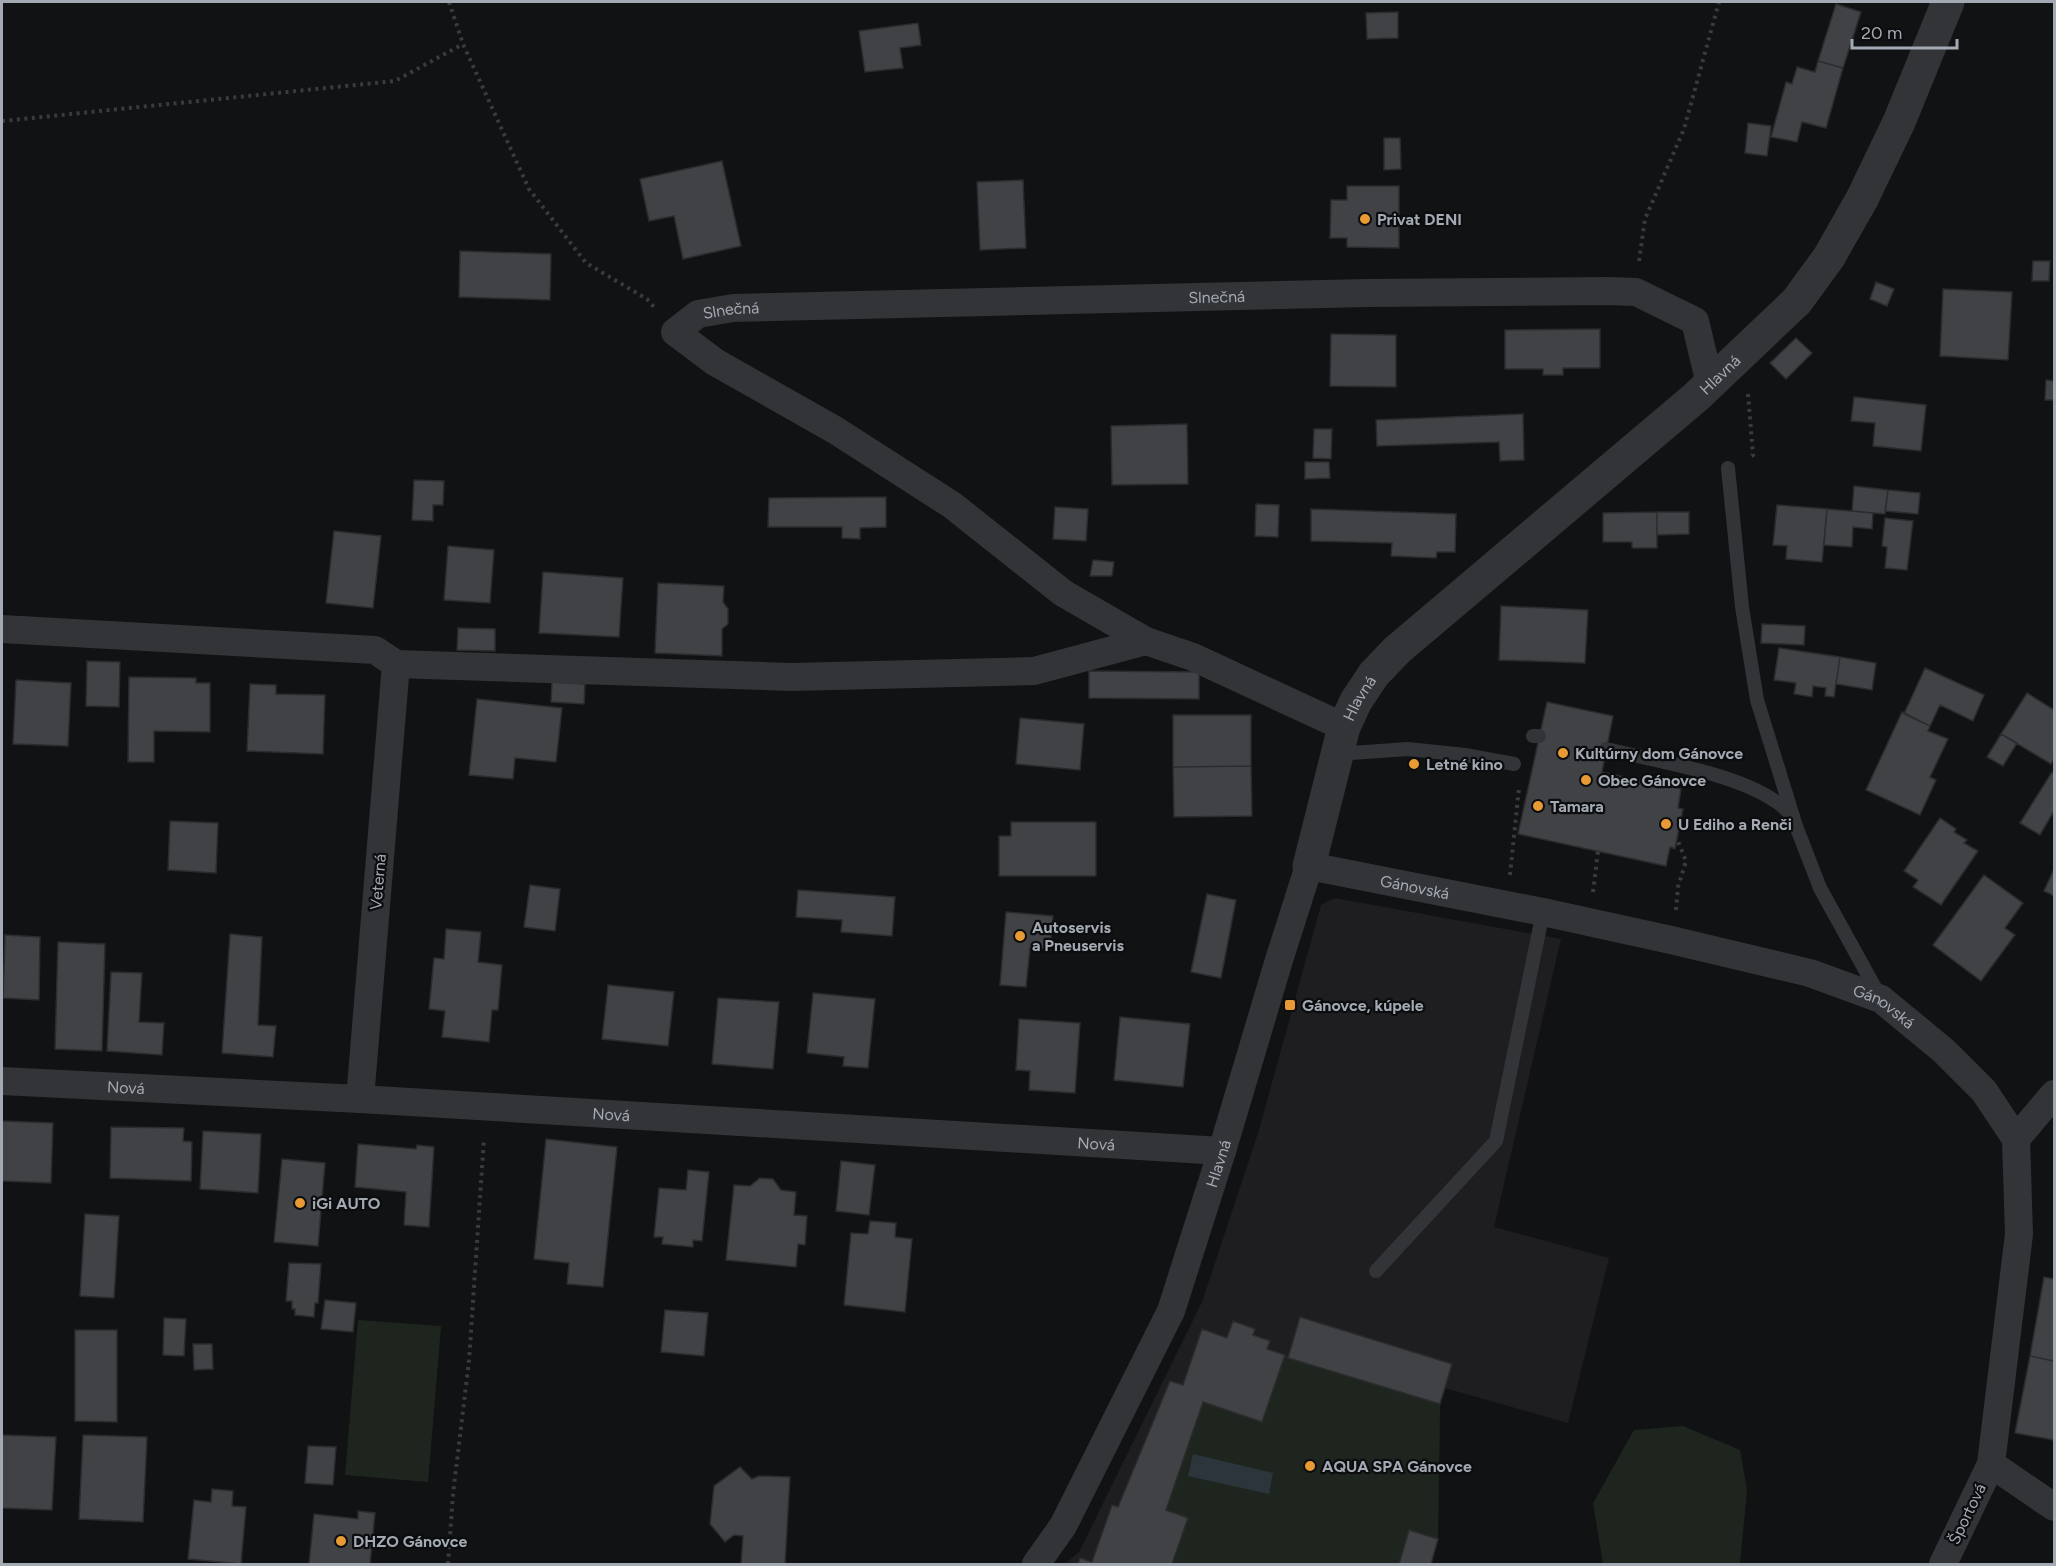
<svg xmlns="http://www.w3.org/2000/svg" width="2056" height="1566" font-family="Figtree,sans-serif">
<style>
.built{fill:#1e1e20}
.green{fill:#1e251e}
.water{fill:#2c353b}
.building{fill:#404246;stroke:#2c2c2f;stroke-width:1.5}
.lines{fill:none;stroke-linecap:round;stroke-linejoin:round}
.path{stroke:#393b3f;stroke-width:4;stroke-dasharray:3 4.5;stroke-linecap:butt}
.service{stroke:#333438;stroke-width:14}
.minor{stroke:#333438;stroke-width:28}
.tertiary{stroke:#333438;stroke-width:33}
.poi-dot{fill:#e89b34;stroke:#0c0d0e;stroke-width:2}
.labels{text-anchor:middle;dominant-baseline:central;stroke-width:4.5;stroke-linejoin:round;paint-order:stroke}
.poi-label{font-size:16px;font-weight:bold;fill:#a3aab3;stroke:#0c0d0e;text-anchor:start}
.street-label{font-size:16px;fill:#a3aab3;stroke:#0c0d0e}
</style>
<rect width="100%" height="100%" fill="#111213"/>
<path class="built" d="M1335,898L1561,939L1494,1227L1609,1258L1568,1423L1445,1388L1440,1404L1438,1539L1431,1564H1065L1079,1552L1202,1302L1259,1130L1321,905Z"/>
<path class="green" d="M358,1320L441,1326L428,1482L345,1475Z
M1285,1355L1440,1404L1438,1539L1431,1564H1172L1188,1518L1166,1510L1203,1402Z
M1683,1426L1740,1450L1747,1490L1740,1564H1603L1593,1503L1634,1430Z"/>
<path class="water" d="M1193,1454L1273,1473L1269,1494L1188,1476Z"/>
<path class="building" d="M1836,4L1861,12L1843,68L1818,61Z
M1398,12V38L1367,39L1366,13Z
M918,23L921,45L900,48L903,68L865,72L859,31Z
M1818,61L1843,68L1826,128L1802,122L1797,142L1771,137L1786,82L1792,84L1797,67L1815,72Z
M1748,123L1771,126L1767,156L1745,153Z
M1384,138H1400L1401,169L1384,170Z
M722,161L741,246L683,259L674,216L649,221L640,179Z
M1023,180L1026,248L980,250L977,182Z
M1347,186H1399V248L1347,247V238H1330L1331,200H1347Z
M460,251L551,254L550,300L459,297Z
M2033,261H2050L2049,281H2032Z
M1876,282L1894,289L1887,306L1870,299Z
M1943,289L2012,292L2008,360L1940,356Z
M1600,329V368H1563V375H1543V369H1505V330Z
M1331,334L1396,335V387L1330,386Z
M1796,338L1812,353L1786,379L1770,363Z
M2046,380L2054,381V400H2045Z
M1854,397L1926,405L1921,451L1873,446L1875,423L1851,421Z
M1523,414L1524,460L1500,461L1499,442L1377,446L1376,420Z
M1187,424L1188,484L1112,485L1111,426Z
M1314,429H1332L1331,459L1313,458Z
M1305,462H1329L1330,478L1305,479Z
M414,480L444,481L443,505H433V521L412,520Z
M1854,486L1888,490L1885,514L1852,511Z
M1888,490L1920,493L1918,514L1885,511Z
M886,497V527L860,528V539L842,538V527H768L769,498Z
M1256,504L1279,505L1278,537L1255,536Z
M1777,505L1827,509L1822,562L1786,559L1787,546L1773,545Z
M1055,507L1088,509L1086,541L1053,539Z
M1311,509L1456,514L1455,552H1437L1436,558L1391,556L1392,543L1311,541Z
M1827,509L1873,513L1872,529L1853,527L1852,547L1824,545Z
M1657,512V548H1632V542H1603V513Z
M1657,512H1689V534L1657,535Z
M1885,518L1913,521L1907,570L1885,568L1887,547L1882,546Z
M334,531L381,536L373,608L326,603Z
M448,546L494,550L490,603L444,600Z
M1093,560L1114,562L1112,576H1090Z
M543,572L623,578L619,637L539,633Z
M658,583L724,586L723,602L728,609V624L722,629V656L655,653Z
M1501,606L1588,610L1585,663L1499,660Z
M1762,624L1805,626L1804,645L1761,643Z
M458,628L495,629V651L457,650Z
M1779,648L1840,657L1834,697L1825,696L1826,688L1813,686L1812,697L1794,694L1796,683L1774,680Z
M1840,657L1876,663L1872,690L1836,684Z
M87,661L120,662L119,707L86,706Z
M1925,668L1984,695L1973,721L1940,705L1930,726L1904,714Z
M1089,671L1199,672V699L1089,698Z
M129,677L196,678V683H210V732L154,731V762H128Z
M16,680L71,683L68,746L13,744Z
M552,682L585,684L584,704L551,702Z
M250,684L276,685V694L325,695L323,754L247,751Z
M2027,693L2054,710V758L2051,764L2001,734Z
M477,699L562,708L556,762L515,758L513,779L469,775Z
M1547,702L1613,716L1602,772L1681,789L1678,808L1683,809L1675,849L1670,847L1666,866L1518,834Z
M1902,712L1930,726L1928,731L1948,739L1930,777L1936,780L1920,815L1866,790Z
M1173,715H1251V766L1173,767Z
M1020,718L1084,724L1080,770L1016,764Z
M2001,734L2017,743L2003,766L1987,757Z
M1251,766L1252,816L1174,817L1173,767Z
M2052,772L2054,774V811L2040,835L2020,823Z
M1940,818L1956,829L1954,832L1967,840L1964,843L1978,851L1941,905L1913,887L1918,880L1904,871Z
M170,821L218,823L216,873L168,870Z
M1011,822H1096V876H999V836H1011Z
M2054,869V896L2044,891Z
M1984,875L2023,903L2005,928L2015,935L1981,981L1933,945Z
M530,885L560,889L555,931L524,927Z
M798,890L895,897L892,936L841,932L842,920L796,917Z
M1207,894L1236,900L1221,978L1191,972Z
M1006,912L1053,916L1050,949L1030,948L1026,987L1000,985Z
M446,929L481,932L478,962L502,965L498,1010H492L489,1042L442,1037L445,1011L429,1009L434,958L444,959Z
M230,934L262,937L258,1025L276,1026L273,1057L222,1053Z
M5,935L40,937L39,1000L3,998Z
M58,942L105,944L102,1051L55,1049Z
M111,972L142,973L139,1022L164,1023L162,1055L107,1051Z
M608,985L674,992L668,1046L602,1039Z
M813,993L875,999L868,1068L843,1066L844,1057L807,1053Z
M718,998L779,1002L773,1069L712,1064Z
M1120,1017L1190,1024L1183,1087L1114,1080Z
M1019,1019L1080,1023L1075,1093L1029,1090L1030,1071L1016,1070Z
M2,1121L53,1123L51,1183L2,1181Z
M111,1127L184,1128L183,1141L192,1142L191,1181L110,1178Z
M203,1131L261,1134L258,1193L200,1189Z
M546,1139L617,1147L603,1287L567,1284L569,1263L534,1259Z
M358,1144L416,1149L417,1145L434,1147L429,1227L404,1225L406,1192L355,1187Z
M282,1159L325,1163L318,1246L274,1242Z
M841,1161L875,1165L869,1215L836,1211Z
M688,1170L709,1172L702,1241L693,1240V1247L662,1244L663,1237H654L659,1188L686,1190Z
M760,1178L773,1179L781,1190L796,1192L794,1215L807,1216L805,1245L798,1244L796,1267L726,1260L734,1185L750,1186Z
M85,1214L119,1216L114,1298L80,1296Z
M870,1221L896,1223L895,1237L912,1239L905,1312L844,1305L851,1233L868,1234Z
M289,1263L321,1264L318,1303H315L314,1317L295,1315V1309H292V1301H286Z
M2044,1277L2054,1279V1361L2030,1356Z
M325,1300L356,1303L353,1332L321,1329Z
M665,1310L708,1313L704,1356L661,1352Z
M1300,1317L1452,1364L1440,1404L1288,1358Z
M164,1318L186,1319L184,1356L163,1355Z
M1233,1321L1255,1329L1253,1335L1270,1341L1267,1349L1285,1355L1262,1422L1203,1402L1166,1510L1188,1518L1172,1564H1078L1080,1558L1092,1562L1112,1505L1118,1507L1170,1381L1183,1385L1202,1329L1227,1338Z
M75,1330H117V1422L75,1421Z
M193,1344H212L213,1369L194,1370Z
M2030,1356L2054,1361V1440L2015,1433Z
M2,1435L56,1437L52,1510L2,1508Z
M83,1435L147,1437L143,1522L79,1519Z
M308,1446L336,1447L333,1485L305,1483Z
M740,1467L752,1479L759,1476L790,1477L785,1564H741L743,1536L734,1535L725,1542L710,1524L714,1486Z
M212,1489L233,1491L232,1506L246,1507L241,1564L188,1559L194,1500L211,1502Z
M358,1511L375,1513L370,1564H309L314,1514L358,1519Z
M1409,1530L1438,1539L1431,1564H1399Z"/>
<g class="lines">
<path class="path" d="M449,2L463,44L529,189L586,263L647,299L655,308
M2,121L395,81L463,44
M1639,261L1645,219L1684,129L1719,2
M1748,394L1753,455L1750,457
M1510,875L1519,788
M1593,892L1598,851
M1676,910L1678,887L1686,861L1677,839
M448,1564L453,1494L469,1361L484,1138"/>
<path class="service" d="M1728,468L1742,607L1757,700L1796,826L1820,888L1879,995
M1533,736H1539
M1606,749C1656,761 1734,773 1775,801C1782,805 1787,811 1793,816
M1337,754L1408,749L1465,755L1514,764
M1376,1271L1496,1141L1543,912"/>
<g class="minor">
<path d="M2,629L375,650L396,664L360,1099"/>
<path id="s1" d="M1146,641L1063,593L952,505L835,430L715,362L675,332L698,314L733,308L1367,293L1608,291L1636,292L1695,321L1710,384"/>
<path d="M396,664L792,677L1034,671L1146,641L1193,657L1344,727"/>
<path id="s2" d="M2,1081L360,1099L1222,1151"/>
<path d="M2016,1139L2054,1094"/>
<path d="M1991,1464L2054,1507"/>
<path id="s3" d="M1036,1564L1063,1526L1171,1311L1222,1151L1279,960L1309,866L1543,912L1671,940L1810,973L1881,999L1944,1051L1984,1091L2016,1139L2019,1234L1991,1464L1943,1564"/>
</g>
<path class="tertiary" id="s4" d="M1309,866L1344,727L1356,701L1374,674L1397,650L1696,397L1797,301L1829,257L1862,199L1899,122L1948,2"/>
</g>
<g class="poi-dot">
<circle cx="1365" cy="219" r="6"/>
<circle cx="1563" cy="753" r="6"/>
<circle cx="1414" cy="764" r="6"/>
<circle cx="1586" cy="780" r="6"/>
<circle cx="1538" cy="806" r="6"/>
<circle cx="1666" cy="824" r="6"/>
<circle cx="1020" cy="936" r="6"/>
<rect x="1284" y="999" width="12" height="12" rx="3"/>
<circle cx="300" cy="1203" r="6"/>
<circle cx="1310" cy="1466" r="6"/>
<circle cx="341" cy="1541" r="6"/>
</g>
<g class="labels">
<g class="poi-label">
<text x="1377" y="219">Privat DENI</text>
<text x="1575" y="753">Kultúrny dom Gánovce</text>
<text x="1426" y="764">Letné kino</text>
<text x="1598" y="780">Obec Gánovce</text>
<text x="1550" y="806">Tamara</text>
<text x="1678" y="824">U Ediho a Renči</text>
<text x="1032" y="927">Autoservis<tspan x="1032" dy="18">a Pneuservis</tspan></text>
<text x="1302" y="1005">Gánovce, kúpele</text>
<text x="312" y="1203">iGi AUTO</text>
<text x="1322" y="1466">AQUA SPA Gánovce</text>
<text x="353" y="1541">DHZO Gánovce</text>
</g>
<g class="street-label">
<text stroke="none"><textPath href="#s1" startOffset="1113">Slnečná</textPath></text>
<text stroke="none"><textPath href="#s1" startOffset="627">Slnečná</textPath></text>
<text stroke="none"><textPath href="#s4" startOffset="662">Hlavná</textPath></text>
<text stroke="none"><textPath href="#s4" startOffset="176">Hlavná</textPath></text>
<text transform="translate(378 882) rotate(-85)">Veterná</text>
<text stroke="none"><textPath href="#s3" startOffset="861">Gánovská</textPath></text>
<text stroke="none"><textPath href="#s3" startOffset="1347">Gánovská</textPath></text>
<text stroke="none"><textPath href="#s2" startOffset="124">Nová</textPath></text>
<text stroke="none"><textPath href="#s2" startOffset="610">Nová</textPath></text>
<text stroke="none"><textPath href="#s2" startOffset="1096">Nová</textPath></text>
<text stroke="none"><textPath href="#s3" startOffset="442">Hlavná</textPath></text>
<text transform="translate(1967 1514) rotate(-64)">Športová</text>
</g>
</g>
<rect width="2056" height="1566" fill="none" stroke="#a3aab3" stroke-width="6"/>
<path d="M1852 39v9h105v-9" fill="none" stroke="#a3aab3" stroke-width="3"/>
<text x="1861" y="39" font-size="18" fill="#a3aab3" stroke="#0c0d0e" stroke-width="4.5" paint-order="stroke">20 m</text>
</svg>
